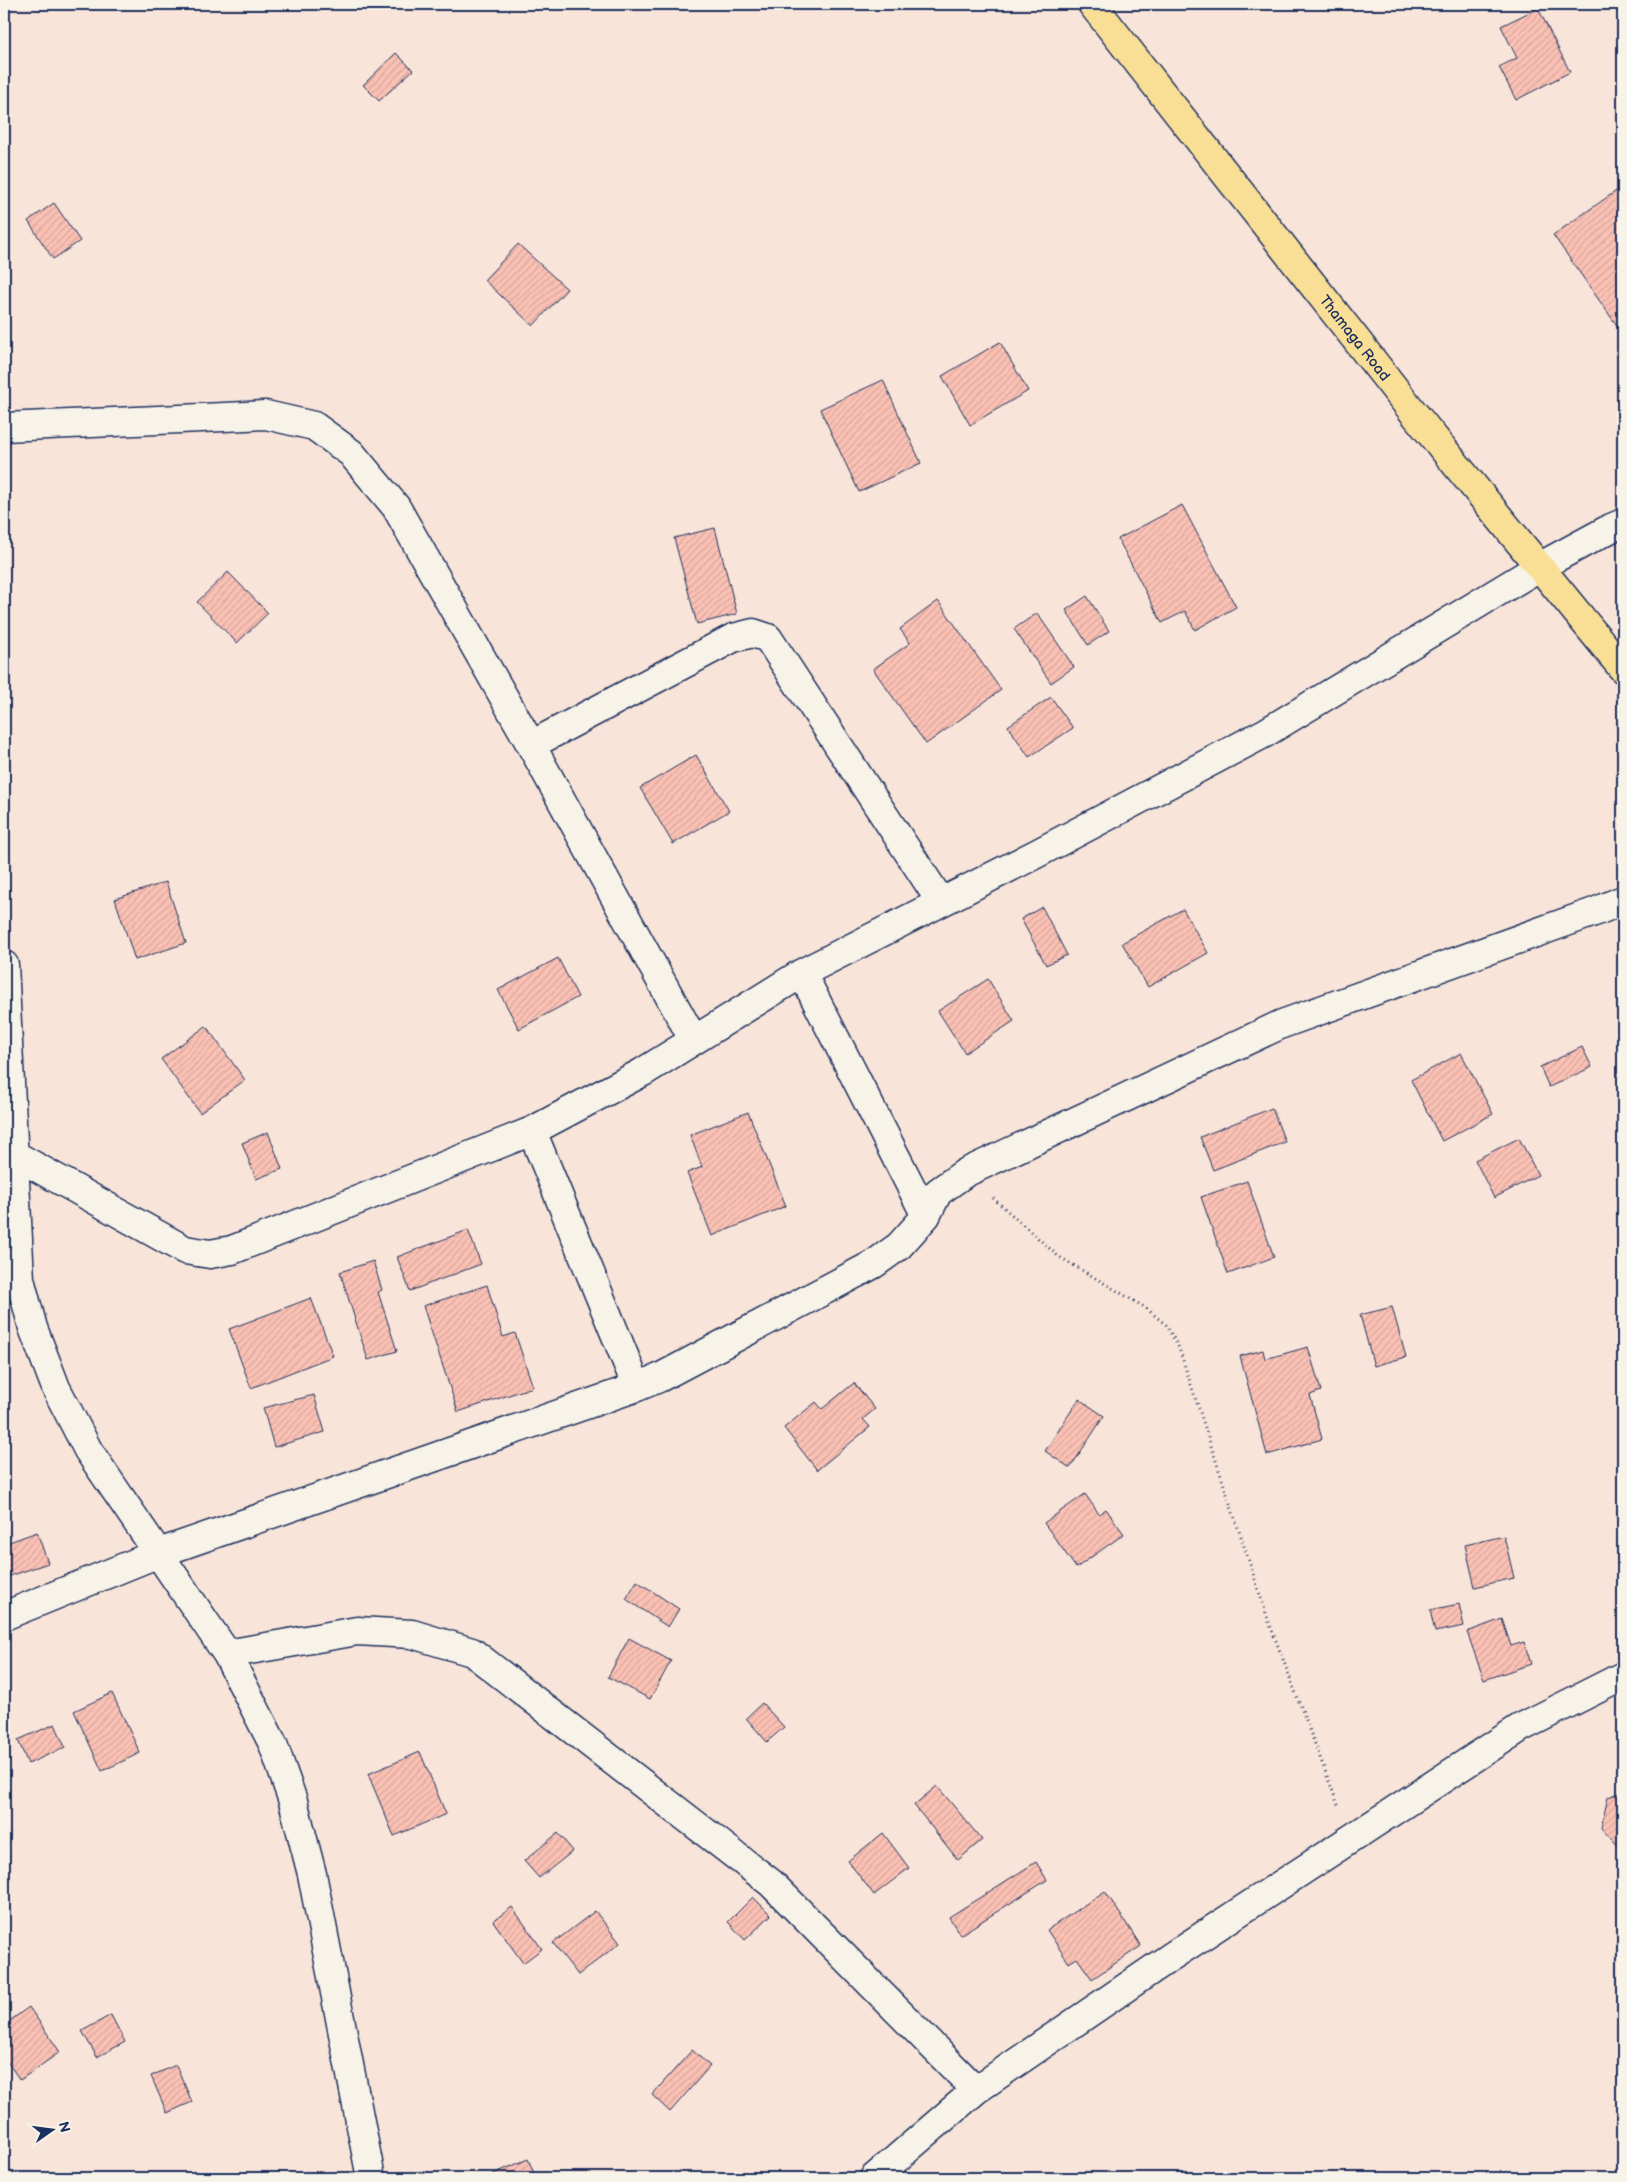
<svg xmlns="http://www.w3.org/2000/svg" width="1627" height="2182" font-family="'Balsamiq Sans',sans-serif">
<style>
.building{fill:url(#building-hatch);stroke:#1b2f5e}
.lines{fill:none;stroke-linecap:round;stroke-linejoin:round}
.minor-casing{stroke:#1b2f5e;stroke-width:31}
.major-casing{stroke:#1b2f5e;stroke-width:31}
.path{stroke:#1b2f5e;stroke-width:3;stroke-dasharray:1 4;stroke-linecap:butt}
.minor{stroke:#f7f3e8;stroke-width:28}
.major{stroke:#f9df96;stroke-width:28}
.labels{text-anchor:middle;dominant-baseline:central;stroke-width:4.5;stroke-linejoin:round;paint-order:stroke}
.street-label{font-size:15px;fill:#1b2f5e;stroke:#f7f3e8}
</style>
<defs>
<pattern id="building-hatch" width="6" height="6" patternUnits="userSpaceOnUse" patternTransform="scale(1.25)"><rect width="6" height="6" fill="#fbc1b4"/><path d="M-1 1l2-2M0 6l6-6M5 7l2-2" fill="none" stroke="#d7a69d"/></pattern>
</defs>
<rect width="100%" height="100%" fill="#f8e4d8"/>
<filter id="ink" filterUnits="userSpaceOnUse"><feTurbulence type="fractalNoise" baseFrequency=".02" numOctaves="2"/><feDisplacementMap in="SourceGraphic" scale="10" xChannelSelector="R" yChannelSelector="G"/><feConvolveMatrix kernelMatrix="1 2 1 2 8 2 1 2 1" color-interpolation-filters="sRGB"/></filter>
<g filter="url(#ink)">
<path class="building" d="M1538,8L1570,72L1516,100L1499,67L1517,58L1501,26Z
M396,53L413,70L379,101L363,85Z
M1619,189L1623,196V334L1553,235Z
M54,203L80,241L53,259L28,221Z
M518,244L567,289L533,326L484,280Z
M1000,342L1028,391L970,425L942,376Z
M883,380L921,463L859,492L820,409Z
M1182,505L1236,607L1195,630L1185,611L1162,623L1118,539Z
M715,528L737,614L697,624L674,538Z
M228,572L268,613L237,643L197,602Z
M1087,596L1109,631L1088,645L1066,610Z
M938,601L1001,690L926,744L873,669L910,643L900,629Z
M1037,613L1074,667L1051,683L1014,629Z
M1051,697L1073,728L1029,757L1008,726Z
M696,755L729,811L673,844L640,788Z
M166,882L186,943L135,960L115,899Z
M1042,907L1067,955L1046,965L1021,919Z
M1183,909L1208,953L1148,987L1122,943Z
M558,958L578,997L519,1029L498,990Z
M988,979L1014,1021L965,1053L938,1011Z
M206,1026L245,1080L200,1113L161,1059Z
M1582,1047L1592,1067L1549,1087L1540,1067Z
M1461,1053L1493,1114L1442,1141L1411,1080Z
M1272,1108L1285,1142L1213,1170L1200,1137Z
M748,1112L786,1206L712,1236L687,1173L702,1167L690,1135Z
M268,1132L282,1169L256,1179L242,1143Z
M1519,1138L1538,1175L1494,1198L1475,1160Z
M1247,1181L1274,1257L1228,1274L1201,1197Z
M468,1230L481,1264L410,1291L397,1257Z
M373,1261L382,1290L378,1292L397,1351L368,1360L340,1272Z
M487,1285L503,1337L515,1333L533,1387L458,1412L423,1306Z
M311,1298L333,1356L251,1388L229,1329Z
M1392,1307L1406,1357L1374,1366L1360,1315Z
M1308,1347L1321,1391L1310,1395L1322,1439L1267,1455L1240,1356L1263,1350L1265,1359Z
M854,1383L875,1409L863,1419L870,1427L817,1470L784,1428L816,1402L822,1409Z
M314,1395L325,1432L274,1447L263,1408Z
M1079,1399L1104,1416L1070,1468L1045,1451Z
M1085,1494L1099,1514L1106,1509L1124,1534L1076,1568L1044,1523Z
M37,1532L48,1563L4,1578V1544Z
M1504,1536L1514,1578L1475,1587L1465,1545Z
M637,1581L679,1609L668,1627L626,1599Z
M1459,1604L1464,1626L1435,1632L1430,1610Z
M1502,1619L1511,1646L1524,1642L1531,1664L1484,1680L1467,1632Z
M629,1638L671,1661L650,1699L608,1677Z
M112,1693L140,1753L102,1771L74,1711Z
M762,1703L784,1727L767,1742L746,1718Z
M55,1724L65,1747L28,1764L18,1740Z
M420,1752L446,1814L394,1836L368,1774Z
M937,1786L982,1840L958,1860L914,1805Z
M1623,1792V1852L1601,1828L1608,1797Z
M558,1833L573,1851L539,1878L524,1861Z
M883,1833L909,1868L874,1895L848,1861Z
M1036,1862L1047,1880L960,1935L949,1917Z
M1105,1891L1141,1946L1092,1979L1077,1958L1069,1963L1047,1930Z
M753,1897L771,1915L745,1940L728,1922Z
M512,1907L542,1949L523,1963L493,1921Z
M595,1911L620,1943L578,1975L553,1943Z
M29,2007L60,2052L20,2080L4,2057V2025Z
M111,2015L125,2042L97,2057L82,2031Z
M692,2050L710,2066L670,2112L652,2095Z
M176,2065L192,2102L167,2113L151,2076Z
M528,2159L536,2178H484Z"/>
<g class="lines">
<g class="minor-casing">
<path id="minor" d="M4,427L266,415L314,426L351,453L396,507L531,745L693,1039
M531,745L733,638L753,633L768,638L941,902
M4,965L20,1279L33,1328L56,1388L88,1450L227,1654L273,1744L293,1801L312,1874L371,2178
M802,973L926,1216
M532,1131L637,1387
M4,1153L13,1154L185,1250L210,1254L232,1250L532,1131L643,1072L802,973L1036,854L1265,733L1539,567L1611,528L1623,523
M4,1616L159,1553L637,1387L659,1378L874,1264L899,1246L926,1216L938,1192L965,1173L1282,1024L1597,911L1623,900
M227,1654L357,1631L412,1634L472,1652L771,1883L976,2090
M874,2178L976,2090L1172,1956L1520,1728L1623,1676"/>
</g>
<g class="major-casing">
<g id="major">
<path id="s1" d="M1092,4L1413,412L1623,669"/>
</g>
</g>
<path class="path" d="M993,1198L1058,1256L1146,1308L1166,1325L1179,1348L1270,1625L1338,1805"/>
<use href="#minor" class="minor"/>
<use href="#major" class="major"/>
</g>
</g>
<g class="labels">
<g class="street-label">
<text stroke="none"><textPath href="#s1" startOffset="425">Thamaga Road</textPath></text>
</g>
</g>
<rect width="1627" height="2182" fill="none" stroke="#f7f3e8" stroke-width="20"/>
<rect x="10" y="10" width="1607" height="2162" fill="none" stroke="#1b2f5e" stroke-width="2" filter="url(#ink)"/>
<g transform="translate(52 2130) rotate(76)" stroke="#f7f3e8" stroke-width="4" paint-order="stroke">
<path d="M0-4L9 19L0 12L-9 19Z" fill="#1b2f5e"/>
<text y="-8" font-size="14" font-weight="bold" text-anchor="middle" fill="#1b2f5e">N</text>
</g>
</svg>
